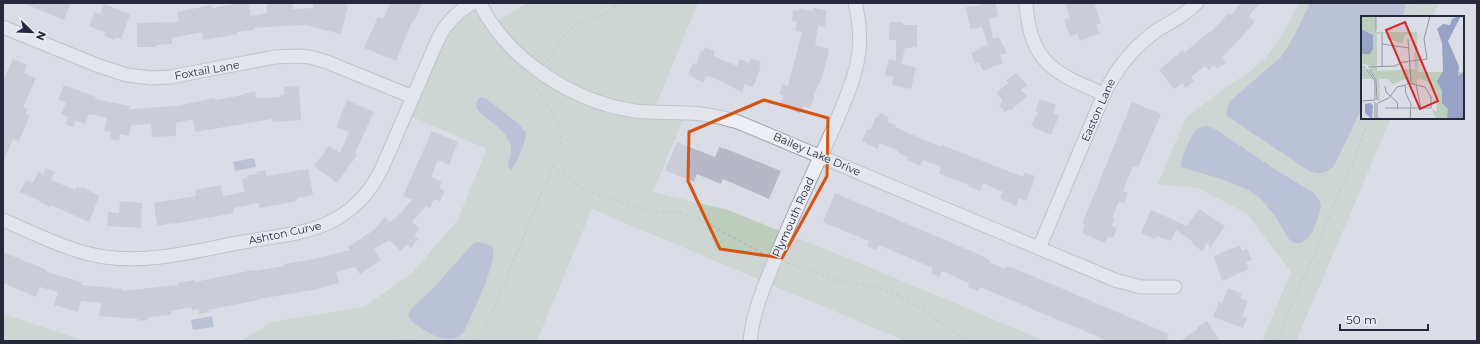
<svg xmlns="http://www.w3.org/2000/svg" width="1480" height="344" font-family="Montserrat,sans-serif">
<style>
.green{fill:#bdcfbc}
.water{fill:#96a3c6}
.building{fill:#b6b8c5}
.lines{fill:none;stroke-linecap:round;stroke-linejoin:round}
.minor-casing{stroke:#a1a3af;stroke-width:15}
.path{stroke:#b6b8c0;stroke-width:2;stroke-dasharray:3 3;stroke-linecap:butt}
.minor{stroke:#eeeff4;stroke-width:13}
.marked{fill:none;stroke:#d55411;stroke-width:3;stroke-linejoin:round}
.labels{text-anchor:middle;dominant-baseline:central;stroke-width:3;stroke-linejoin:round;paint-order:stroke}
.street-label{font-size:11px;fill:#26293b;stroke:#eaecf4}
.inset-road{fill:none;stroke:#9395a2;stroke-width:1}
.view{fill:#d62828;fill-opacity:0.15;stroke:#d62828;stroke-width:2}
.inset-edge{fill:none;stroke:#26293b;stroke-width:2}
</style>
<rect width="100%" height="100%" fill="#dbdde6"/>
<path class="green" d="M472,3L493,25L526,3H698L653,112L686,113L653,192L728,210L845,257L1045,341H905L592,209L537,341H241L272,322L364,307L411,274L457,221L487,149L406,114L436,43Z
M1299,3H1439L1433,17H1362V118H1391L1296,341H1262L1291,272L1246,213L1198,188L1158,184L1185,119L1218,93L1252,70L1265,58L1275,45L1285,30Z
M3,314L79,339L82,341H3Z"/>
<path class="water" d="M1310,3H1404L1405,6L1403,17H1362V108L1334,166C1325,174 1320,175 1309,171L1227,116V109L1229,102L1281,57L1293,38Z
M481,97L487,99L519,124L526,133C526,141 517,164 511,170L508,167C508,161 511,156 511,151C511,131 487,121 477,109L476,107L477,100Z
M1203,126H1208L1215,129L1276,170L1314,193L1320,201L1321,208L1313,231L1307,239L1301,243H1295L1290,241L1275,216L1260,198L1248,190L1224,180L1181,167C1181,158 1189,139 1195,131C1197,129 1200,127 1203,126Z
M254,158L256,167L235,171L233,162Z
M479,242L492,246C500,258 470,318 464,332C453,344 436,338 424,330C418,326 410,322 408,315L410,310L436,285L470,247L474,243Z
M212,316L214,327L193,330L191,320Z"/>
<path class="building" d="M23,3H71L64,20Z
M241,3H248L251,16L267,13V3H292L293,9L313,8L314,3H339L348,5L341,34L305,25L281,26L254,28V30L238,32V34L203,40L202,33H198L172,38V44L156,45V47H137V23L179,22L177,12L211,5L212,8Z
M390,3H422L415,20L411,24L396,61L364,48L378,17L383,19Z
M982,3H995L996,5L998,17L989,18L993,39L999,37L1007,53L1000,55L1003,63L983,71L979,62L975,64L971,53L976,52L975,50L988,45L982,27L970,29L966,7L982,5Z
M1065,3H1094L1101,23L1096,25L1100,33L1080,41L1077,34L1070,37L1064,20L1070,18Z
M1241,3H1260L1249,16L1255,22L1222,58L1226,63L1217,69L1214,65L1209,70L1205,66L1191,77L1194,81L1186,88L1182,83L1174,89L1159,70L1183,50L1184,53L1210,31L1211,32L1225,17L1228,13L1231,15Z
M104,4L130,14L121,39L116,37L115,40L104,36L105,34L104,32L89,26L95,12L100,14Z
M813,8L826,10L825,27L818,26L815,45L829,49L828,55L821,80L813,96L814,97L810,108L803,106L800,113L780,105L784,96L779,94L783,84L788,86L802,32L795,31L797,22L792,21L793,10L799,11V9L813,11Z
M890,22H903V25H917V47L905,48L901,64L916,68L911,89L892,85L893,77L885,75L889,59L896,61V40H889Z
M705,47L715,51L713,56L737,66L740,59L749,63L751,58L761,62L759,67H761L753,87L745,84L742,92L714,78L706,76L703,83L688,74L693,63L696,64L701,51L703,52Z
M13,59L27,65L24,73L36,78L23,107L27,109L26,114L30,115L19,141L13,139L3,162V80Z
M1016,73L1027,85L1021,90L1027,96L1011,110L1010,109L1005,112L999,105L1003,101L996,93L1008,83L1006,80Z
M64,85L96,97L95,99L130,106L129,109L177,106L215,98V100L243,95V94L255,91L256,98L281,97V95H284V87L299,86L301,120L272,122V119L195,132L193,119L176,123V136L152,137L151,124L131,125L129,136L120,134L119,141L110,139L111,132L104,131L107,118L89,114L85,124L76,121L74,127L65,124L68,117L61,114L66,103L58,99Z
M1040,99L1056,105L1053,113L1059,116L1051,135L1031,126L1038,112L1035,111Z
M347,100L374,112L355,153L357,155L337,183L314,166L329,146L340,153L349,132L336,127Z
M1132,102L1161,114L1138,168L1133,166L1123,191L1128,193L1124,203L1119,201L1112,218L1114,219L1112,226L1117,228L1113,238L1108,236L1105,243L1082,233L1085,225L1082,224Z
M880,113L889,117L887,122L896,125L895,127L941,147L942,145L1023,177L1025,172L1035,176L1033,181L1034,182L1026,201L1019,198L1016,206L1000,198L1003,192L983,183L980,191L968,186L969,185L939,174L941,167L923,160L920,166L907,160L908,157L898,153V151L880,143L878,149L867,144V143L862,141L867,129L870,130L876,117L878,118Z
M432,131L458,142L449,165L438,160L431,177L442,182L439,188L445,191L440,201L434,199L430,208L426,206L412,222L420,229L414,235L418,239L411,248L407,244L401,251L389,240L374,249L381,260L360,274L355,267L336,272L339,283L313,290L259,299V300L208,310L209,312L199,314V309L192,310L191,307L171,311V315L148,317V320L138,321V319L99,316L101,303L81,301L78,312L54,305L58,292L40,287L36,297L3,283V252L47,270V272L82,282L81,285L122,289V291L178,285V283L195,280V282L248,271L254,270V271L284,266V264L314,259L350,250L348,247L374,230L385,217L390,222L393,219L394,220L412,200L403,196Z
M677,142L715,157L719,147L724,149V148L781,171L769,199L723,179L721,184L697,174L694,182L665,170Z
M46,168L55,172L51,180L75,190L76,187L80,188L82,187L99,196L89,222L51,205L50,207L39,202L40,201L20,192L26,180L33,183L38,172L43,174Z
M308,169L313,195L297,198V200L293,202L259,208V203L233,208L234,212L229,214L173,224V223L157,226L154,203L196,196L195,190L221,185L223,196L244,192L242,179L248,178L247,176L257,174L256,172L265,170L266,176Z
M835,193L985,257V258L990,260L989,262L1005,269L1006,266L1011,267L1169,334L1166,341H1108L980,287L978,291L968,287L969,283L942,271L939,277L931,273L933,268L879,245L876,250L867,246L869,241L823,222Z
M120,201L142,203L141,228L107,226L108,212L119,213Z
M1199,209L1225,226L1210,248L1208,242L1202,251L1192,244L1193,242L1176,230L1171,241L1156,236L1155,239L1141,233L1151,210L1187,226Z
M1240,245L1242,251L1247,249L1252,260L1246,262L1249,269L1222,281L1214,256Z
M1228,288L1242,294L1240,298L1248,301L1242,316L1247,318L1243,328L1213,317L1219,302L1222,304Z
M1207,321L1220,341H1180L1198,329L1197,328Z"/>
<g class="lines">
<g class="minor-casing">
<path id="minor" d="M480,3C507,60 574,102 635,111C653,113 670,112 687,113C705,113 721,117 738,122L1115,280L1141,287H1175
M1026,3C1030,62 1053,73 1104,94
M3,27L99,66L127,75L151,78L170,77L275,57L297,56L310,57L327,62L413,97
M3,220C36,234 70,252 105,257C153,264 202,249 249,241C277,236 308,234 334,220C356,208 371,191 382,168L439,37C447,22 458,11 472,3
M1039,248L1104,94C1117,67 1134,46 1159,29C1173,21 1186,14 1197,3
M750,341C753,311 765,284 776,257C793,214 814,172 833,129C852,84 868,53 855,3"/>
</g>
<path class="path" d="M1418,17L1425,3
M547,62C556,50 561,34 575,26C581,22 589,21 596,18C604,15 612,10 619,3
M553,166L586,191L645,210L652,211L676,212L694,216L764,254
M787,263L835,280L878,288L892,292L919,307L966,341
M397,341L403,340L414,341
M473,341L485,328L489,320L560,149C565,124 549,109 537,89L535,83
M1278,341L1293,301L1318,247L1335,200L1351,167L1370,118"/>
<use href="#minor" class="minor"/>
</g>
<path d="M0 0H1480V344H0ZM764,100L828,118L827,176L782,258L720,249L688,181L689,132Z" fill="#dbdde6" fill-opacity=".55" fill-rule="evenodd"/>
<path class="marked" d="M764,100L828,118L827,176L782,258L720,249L688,181L689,132Z"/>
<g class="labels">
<g class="street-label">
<text transform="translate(207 70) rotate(-10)">Foxtail Lane</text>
<text transform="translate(1098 110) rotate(-66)">Easton Lane</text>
<text transform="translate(817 154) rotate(23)">Bailey Lake Drive</text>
<text transform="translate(793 217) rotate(-66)">Plymouth Road</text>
<text transform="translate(285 233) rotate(-12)">Ashton Curve</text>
</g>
</g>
<g transform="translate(1361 16)">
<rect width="103" height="103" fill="#dbdde6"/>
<path d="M0,0H15V16H56L57,56H103V98L85,101L86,103H74V99H50L73,98L70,92L75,96L76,94L75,78L67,66L60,63L56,64V69H51L45,63L31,68L27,63H18L19,85L17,84L16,65L9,54L10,50L0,47ZM25,17L26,23L38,27H42L44,18L53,21L54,53L16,55V18ZM0,49L4,50L13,63H0Z" fill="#bdcfbc" fill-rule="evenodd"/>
<path d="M97,0H100L87,25L98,50L97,60L103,56V103H86L87,93L81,87V75L76,65L82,55L81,27L76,13L82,8L89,9L91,3ZM0,13L12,19V33L9,38H0ZM10,87L12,90L11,103L4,97V88Z" fill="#96a3c6"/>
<path class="inset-road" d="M15,15V0M21,17V51M21,28L48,32M7,51L34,50L42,46L66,43L63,23L69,0M8,53L15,64L16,84M6,54L14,65V84M55,69L60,93M24,70L25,76L36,86L37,93M44,70L45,78L50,88L49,103M0,85L14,84M14,86V103M17,87L28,82L36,71L45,69L50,65L47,23M24,92H70V81L64,71L48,67M16,103V87"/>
<path class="view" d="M44,6L77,85L59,93L25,14Z"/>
<rect width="103" height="103" class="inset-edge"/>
</g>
<rect width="1480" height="344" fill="none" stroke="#26293b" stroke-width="8"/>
<g transform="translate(32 32) rotate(113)" stroke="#eaecf4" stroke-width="3" paint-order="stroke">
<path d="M0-3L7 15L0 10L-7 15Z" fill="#26293b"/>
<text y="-6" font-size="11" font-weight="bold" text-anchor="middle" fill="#26293b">N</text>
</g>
<path d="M1340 324v6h88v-6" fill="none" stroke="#26293b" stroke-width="2"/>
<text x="1346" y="324" font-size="12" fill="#26293b" stroke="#eaecf4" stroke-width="3" paint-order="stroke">50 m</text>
</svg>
